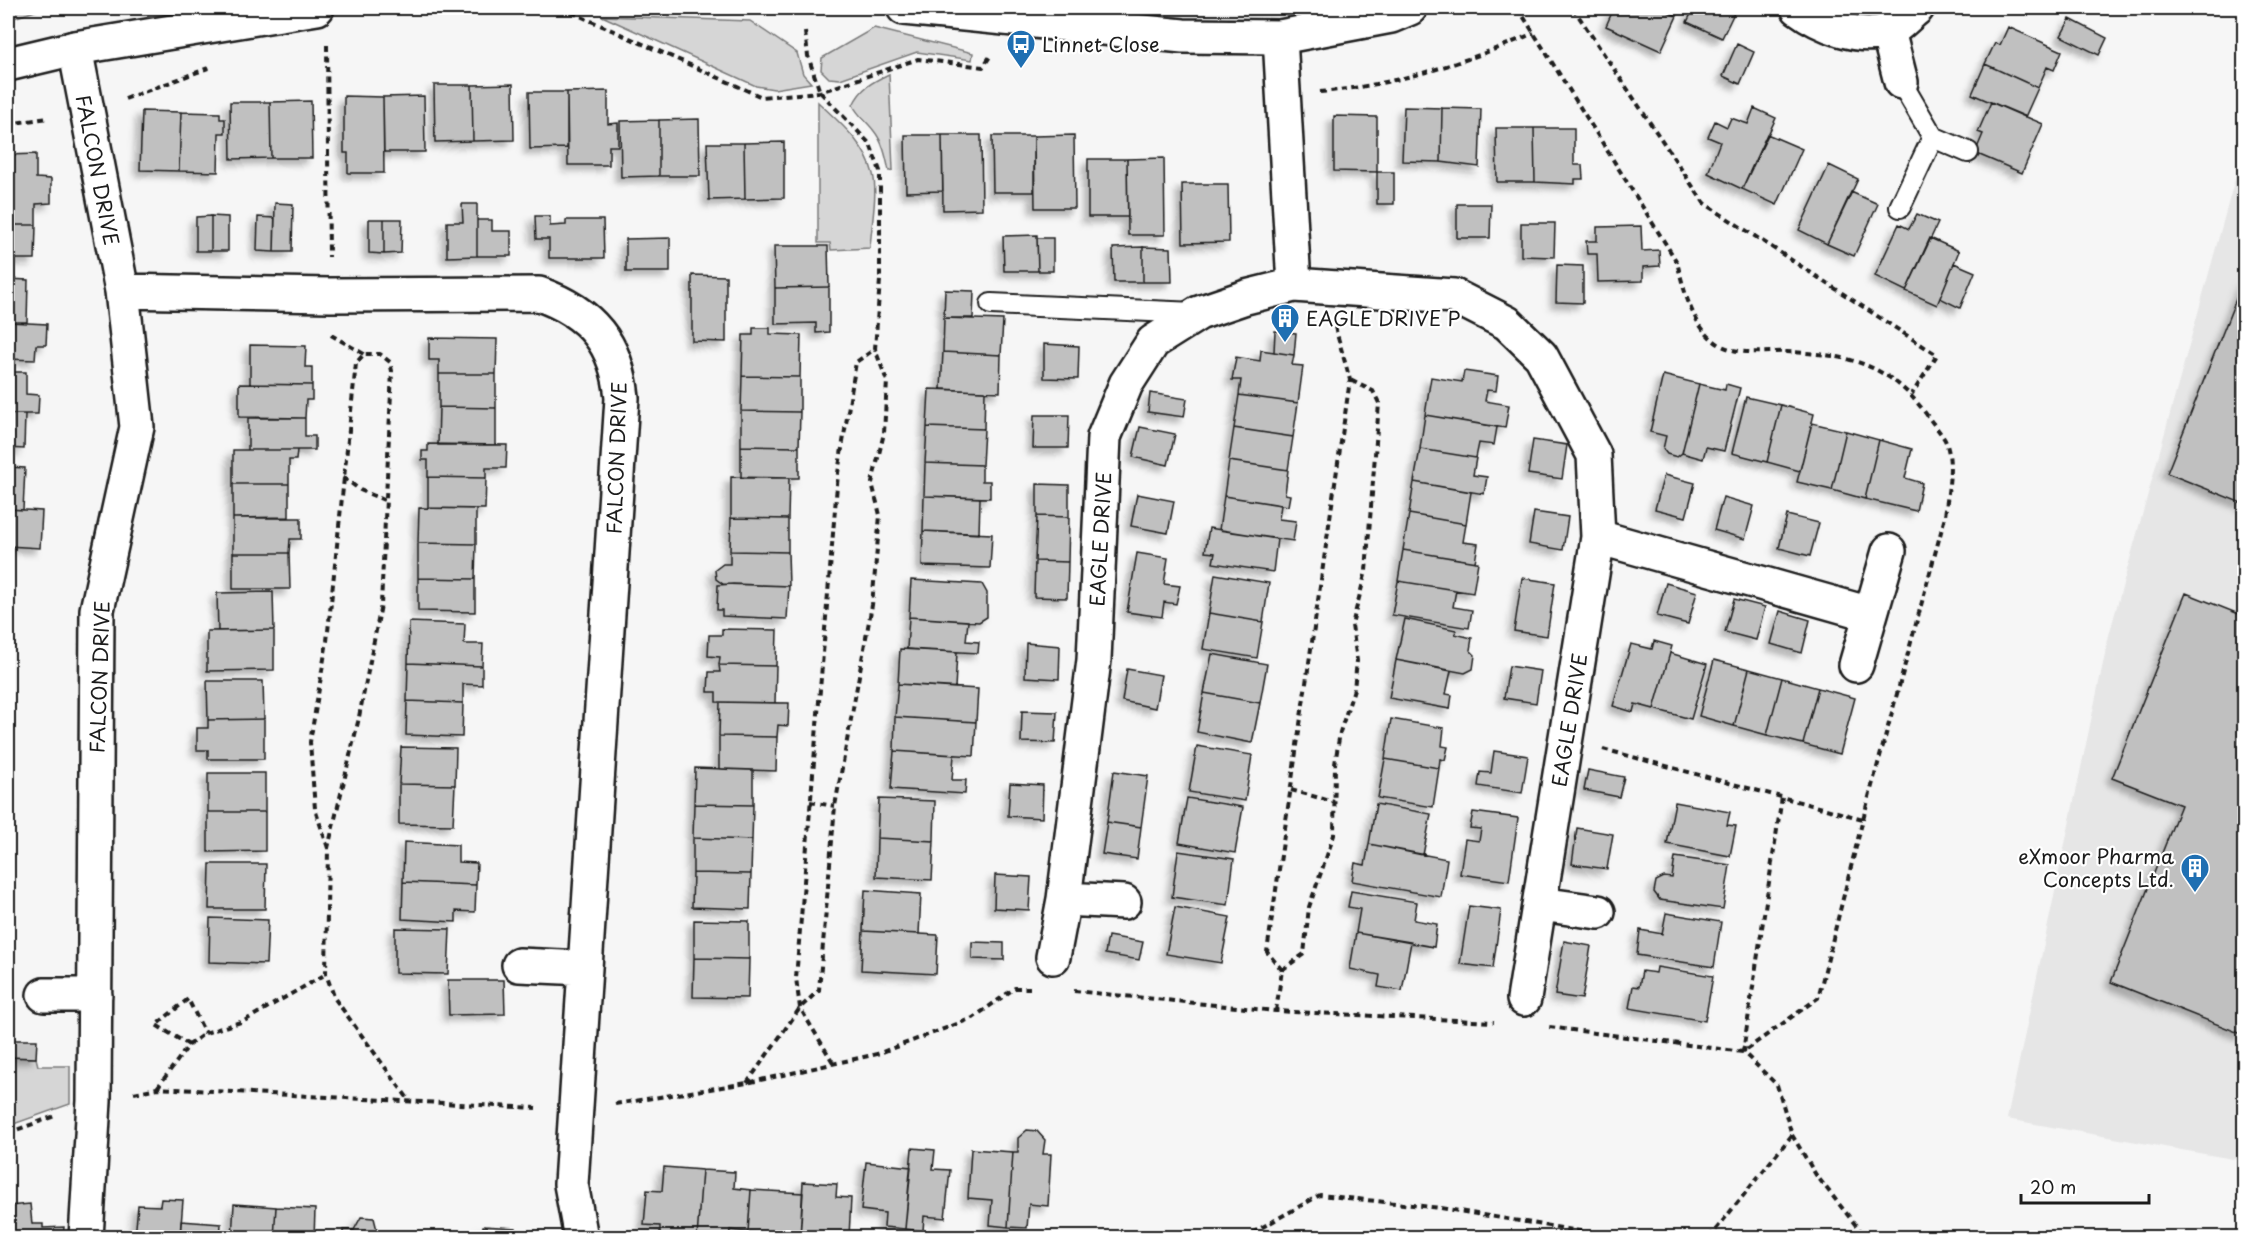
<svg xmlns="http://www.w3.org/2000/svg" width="2252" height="1245" font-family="'Playpen Sans',sans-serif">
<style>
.built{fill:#e6e6e6}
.green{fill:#d6d6d6;stroke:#797979;stroke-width:1.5}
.building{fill:#c0c0c0;stroke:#1c1c1c;stroke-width:1.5;filter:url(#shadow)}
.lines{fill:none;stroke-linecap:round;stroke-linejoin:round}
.service-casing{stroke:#1c1c1c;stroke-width:24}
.minor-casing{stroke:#1c1c1c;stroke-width:38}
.tertiary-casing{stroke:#1c1c1c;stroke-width:38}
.path{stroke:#1c1c1c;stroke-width:4;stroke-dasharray:6 4.5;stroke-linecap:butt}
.service{stroke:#fff;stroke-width:20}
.minor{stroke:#fff;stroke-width:33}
.tertiary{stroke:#fff;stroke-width:33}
.labels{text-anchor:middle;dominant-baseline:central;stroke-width:4.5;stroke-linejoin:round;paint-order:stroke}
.poi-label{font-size:20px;fill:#1c1c1c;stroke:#fff;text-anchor:start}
.street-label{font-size:20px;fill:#1c1c1c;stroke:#fff}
</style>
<defs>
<filter id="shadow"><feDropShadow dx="-5.5" dy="5.5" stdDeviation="3" flood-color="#0004"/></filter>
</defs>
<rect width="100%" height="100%" fill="#f6f6f6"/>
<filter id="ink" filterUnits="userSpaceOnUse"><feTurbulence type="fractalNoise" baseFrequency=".0167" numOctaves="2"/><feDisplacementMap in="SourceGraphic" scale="12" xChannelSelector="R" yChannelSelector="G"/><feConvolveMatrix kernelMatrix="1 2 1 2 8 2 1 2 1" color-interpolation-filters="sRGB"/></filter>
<g filter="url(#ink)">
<path class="built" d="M2244,146V1161L2007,1119L2109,635Z"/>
<path class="green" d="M8,8H44L8,20Z
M602,16L750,21L797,53L803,74L811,83L774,89L756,86Z
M874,28L973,53L972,60L917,52L840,79L829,78L821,70L822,58Z
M889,74L893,170L889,171C886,157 883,142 874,131C867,121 858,116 853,105C861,88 872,82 889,74Z
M818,102C840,123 865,143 873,174C878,193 871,228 870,248L831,250L830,243H818Z
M8,1057L36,1058L38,1066H70V1104L8,1126Z"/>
<path class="building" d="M1614,8H1660L1677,16L1661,51L1606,26Z
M1660,8H1681L1677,16Z
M1694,8H1728L1735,11L1722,38L1687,22Z
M2070,19L2107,38L2099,55L2061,36Z
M2008,27L2062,51L2054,70L2047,67L2038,88L1985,64L1995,43L2000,45Z
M1737,44L1754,52L1740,84L1723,76Z
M1985,64L2038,88L2025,117L1972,94Z
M513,84L514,140L473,141L472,85Z
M434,85H472L473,141L435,142Z
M608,91V124L618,123V146H609V165H568L567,92Z
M529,92H567V148L530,149Z
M344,96L383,97L384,173H348V153H344Z
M424,96L425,152H384L383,97Z
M311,101L312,158H271L270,102Z
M230,102H270L271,158L231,159Z
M1991,102L2043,124L2022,173L1975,153L1983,134L1978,132Z
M1404,107L1442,108L1441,162L1402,161Z
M1442,108L1481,109L1479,167L1441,162Z
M1754,108L1776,118L1742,189L1708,173L1720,142L1708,137L1715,121L1727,127L1731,118L1748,124Z
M142,111L181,112L179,171L140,170Z
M181,112L220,113V119H225V133H219L218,172L179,171Z
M1334,116L1377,117V172L1334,171Z
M699,119L700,176H659V120Z
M659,120V176L621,177L620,121Z
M1496,128H1534L1535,182H1497Z
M1534,128H1574V165H1582L1583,179H1575V184L1535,182Z
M1767,134L1802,149L1777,205L1742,189Z
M905,135H942L943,191L906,192Z
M942,135H981L982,209L943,210Z
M1074,135L1075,208H1035L1034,136Z
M992,136H1034V192H993Z
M784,142V198L745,199L744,143Z
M707,143H744L745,199L709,200Z
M36,154V178L51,179V203L36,204V225H8V155Z
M1164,158L1165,235H1128L1127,159Z
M1088,159H1127L1128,217H1088Z
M1829,165L1858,179L1827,244L1799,230Z
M1377,172H1394V204H1377Z
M1182,184H1228L1229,242L1183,243Z
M1851,192L1878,204L1854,256L1827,244Z
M275,203L293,204L292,252H274Z
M462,204H477V256L447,257V222H463Z
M1457,204H1491L1490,238H1457Z
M1917,214L1938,223L1906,291L1875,276L1899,224L1909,229Z
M211,216L228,217V251H211Z
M211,216V251H196V217Z
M535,216H550V226L566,225V220H603L604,258H549V239H536Z
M258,217L275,218L274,252L257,251Z
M369,219H384V254L369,253Z
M384,219H402L401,253L384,254Z
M477,220H492V231H511V256H477Z
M1521,223H1555L1554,257L1521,256Z
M8,225H36L35,259H8Z
M1641,226L1642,251L1659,250L1660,266L1643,267V281L1598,282L1597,254H1587L1586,241H1597V227Z
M1037,235L1038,271H1004L1003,236Z
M670,238V272H626V239Z
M1037,238H1053V271H1038Z
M1930,238L1959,251L1937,305L1906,291Z
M774,246H828L829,287L775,288Z
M1143,247L1171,248L1172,282H1143Z
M1143,247V282H1114L1113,248Z
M1954,263L1975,272L1960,308L1940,298Z
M1557,265L1583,266V303L1556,302Z
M692,275L726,276V342L692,341Z
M8,279L28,280L27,322H8Z
M2244,279V504L2167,473Z
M829,287V332L816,333V323L775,324V288Z
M945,290L974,291L973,318H944Z
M944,318L1003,320L1001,355L943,352Z
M8,322L47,324L46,345H36L35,360L8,359Z
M753,328H770V334L801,335L800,377L742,376L743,335H753Z
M1275,331L1296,333L1294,355L1274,352Z
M429,338L497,339L496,374H439V360H429Z
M1044,344L1079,346L1078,379L1044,378Z
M250,345L306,346L305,367H312V385L250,384Z
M1261,350L1294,355L1292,365L1303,366L1298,403L1239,395L1241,380H1232L1236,357L1260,361Z
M943,352L1001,355L1000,392L941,389Z
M1464,371L1498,376L1496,391L1487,390L1485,401L1509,405L1505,428L1425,415L1431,377L1462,382Z
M8,372H26V394L39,395L38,414H8Z
M439,374H496V408L439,407Z
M1663,375L1699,384L1682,453L1677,457L1667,454L1663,449L1666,436L1650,432Z
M742,376L800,377V412L741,411Z
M239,384L312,385V400H306L305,418L239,417Z
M1699,384L1725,390L1726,384L1740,388L1724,451L1706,447L1703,459L1682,453Z
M929,389L985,391L984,429L927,427Z
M1150,393L1187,399L1184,417L1148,412Z
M1239,395L1298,403L1293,437L1234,428Z
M1746,397L1781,405L1767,462L1732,453Z
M1781,405L1814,414L1800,471L1767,462Z
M439,407L496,408V445H438Z
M741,411L800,412L799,447L741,446Z
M8,414H25L24,449L8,448Z
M1034,415H1069L1068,448H1033Z
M1425,415L1497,427L1494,445L1479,443L1476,458L1420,449Z
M248,418H305V436H315V450H248Z
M1812,423L1846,431L1832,490L1797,482Z
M927,427L984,429L982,465L925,463Z
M1140,427L1175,434L1168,465L1133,457Z
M1234,428L1293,437L1288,470L1229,461Z
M1846,431L1879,440L1865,499L1832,490Z
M1533,440L1567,445L1562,479L1528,474Z
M1879,440L1912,449L1905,478L1922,483L1916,511L1865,499Z
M428,444L507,445L506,468H486V478L428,477V460H422V451H428Z
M741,446L799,447V478H741Z
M1420,449L1476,458L1473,475L1487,477L1484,494L1414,482Z
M233,450H297L296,460H289V484H233Z
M1229,461L1288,470L1285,494L1290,495L1288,506L1224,496Z
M925,463L982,465V481H990V498L924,496Z
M8,467L25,468L23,510L8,509Z
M1664,475L1695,483L1686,517L1655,509Z
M428,477L486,478L485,509L428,508Z
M731,477L789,478L788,519L731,518Z
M1414,482L1471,492L1466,524L1409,514Z
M233,484H289V517L233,518Z
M1037,484L1069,485V517L1037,516Z
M1137,494L1174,501L1168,533L1131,526Z
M924,496L980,498L979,534L923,531Z
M1224,496L1281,505L1279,519L1296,521L1293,541L1219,530Z
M1723,497L1754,506L1745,539L1714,530Z
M419,508L476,509V544L418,543Z
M8,509L42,511L40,548L8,546Z
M1534,512L1568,517L1563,550L1529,544Z
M1409,514L1466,524L1463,542L1478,544L1475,562L1403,550Z
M1787,515L1819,523L1810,556L1779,548Z
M1037,516L1069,517L1068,562L1035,561Z
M233,518H301V539H290L289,553H233Z
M731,518L788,519V552L730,551Z
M1209,528L1277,539L1273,572L1213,563L1215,553L1205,552Z
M923,531L992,534L990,568L922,566Z
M418,543L476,544L475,579L418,578Z
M1403,550L1478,562L1473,593L1398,581Z
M730,551L788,552L789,586L723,584L716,579L715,570L723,564H730Z
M233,553H289L290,589H233Z
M1137,553L1168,558L1164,584L1180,586L1176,604L1164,602L1162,617L1127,612Z
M1035,561L1068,562L1067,598L1034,597Z
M1215,574L1269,583L1263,622L1209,613Z
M418,578L475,579V612L418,611Z
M1522,578L1555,583L1547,636L1514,631Z
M911,580L982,584L987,593V617L979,622L909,617Z
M1398,581L1456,590L1453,607L1472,610L1469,628L1392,615Z
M1666,583L1697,592L1688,624L1657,616Z
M733,584L789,586L787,619L722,616V610H717L718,585Z
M273,592L274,630L218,631L217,593Z
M2186,593L2244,616V1035L2111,982L2181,805L2112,778Z
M1734,599L1765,607L1756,640L1725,632Z
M1780,611L1810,620L1802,653L1771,644Z
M1209,613L1263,622L1257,658L1203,649Z
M909,617L968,621L966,641L979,642L978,653L907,649Z
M1405,619L1456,630L1455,634L1472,638L1470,650L1475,655L1473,669L1465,673L1396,660Z
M409,622L465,624L464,644H483L482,666L408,663Z
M722,629L777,630L776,666L719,665L720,657L708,656L709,635H722Z
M274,630V670L207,671V631Z
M1654,641L1672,646L1654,709L1635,704L1633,712L1613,706L1631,644L1652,649Z
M1026,643L1060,646L1059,679L1025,677Z
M900,649L957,652L955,688L898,684Z
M1670,653L1707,664L1691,719L1654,709Z
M1212,654L1267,664L1260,703L1204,693Z
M1396,660L1451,671L1446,694L1452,695L1450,709L1389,698Z
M1714,660L1749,669L1734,726L1699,716Z
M408,663L482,666V685L463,684V703L407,701Z
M719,665L776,666L775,703L716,702V692H708L709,672H720Z
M1509,666L1541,671L1536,703L1504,698Z
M1127,669L1161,675L1155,708L1122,701Z
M1749,669L1782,678L1767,735L1734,726Z
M1782,678L1818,688L1803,744L1767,735Z
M207,681H263L264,719L208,720Z
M898,684L978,689L976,722L895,717Z
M1818,688L1855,698L1840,754L1803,744Z
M1204,693L1260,703L1252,743L1197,732Z
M407,701L463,703L462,737L406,735Z
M720,702L789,703L788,726L778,725L777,737L719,736Z
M1022,711L1057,712L1055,743L1021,742Z
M895,717L976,722L974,756L894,751Z
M264,719V759H208V750H197V728H208V720Z
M1391,719L1444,728L1442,746L1448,747L1445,760L1440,759L1439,768L1385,759Z
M719,736L777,737L776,771L719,769Z
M1197,746L1252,755L1245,801L1189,792Z
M401,747L456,748L455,785L399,784Z
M894,751L954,755L952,780H966L965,794L891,789Z
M1494,751L1528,756L1522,793L1478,786L1480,772L1491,773Z
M1385,759L1439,768L1433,807L1378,798Z
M695,768L753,770V805L694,804Z
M1588,770L1624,777L1619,797L1584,790Z
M1114,771L1148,776L1141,827L1107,822Z
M208,773H265V812H208Z
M1010,783L1043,785L1042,818L1008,816Z
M399,784L455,785L453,825L399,824Z
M1187,798L1243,807L1235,853L1179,843Z
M879,799L935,801L934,841L877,838Z
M1675,802L1730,812L1727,825L1736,826L1730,856L1667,844Z
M694,804L753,805L752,840L693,838Z
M1376,804L1431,814L1423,855L1369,844Z
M208,812H265V851L208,852Z
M1473,812L1518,818L1509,881L1460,874L1465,839L1479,841L1481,829L1470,828Z
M1107,822L1141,827L1137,859L1102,854Z
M1577,828L1613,834L1607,869L1572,864Z
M693,838L752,840L751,874L693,873Z
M877,838L934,841L932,880L876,877Z
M404,842L458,845V862L477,863L476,885L403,882Z
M1369,844L1447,859L1441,897L1352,881L1355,863L1365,865Z
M1178,851L1234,859L1228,905L1172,897Z
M1675,857L1730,865L1723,909L1660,900L1654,892L1656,881L1664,877L1672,878Z
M210,864H266L265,909H209Z
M693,873L751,874L750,909L692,907Z
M995,875L1031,877L1029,910L994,908Z
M403,882L476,885L475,912L456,911V922L402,919Z
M865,890L921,894L919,934L863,931Z
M1351,891L1417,902L1414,920L1437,924L1434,947L1356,933L1360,909L1348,907Z
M1469,906L1501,910L1493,968L1460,964Z
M1175,907L1230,917L1221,963L1166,954Z
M1666,913L1721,922L1714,967L1637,955L1640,930L1662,934Z
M210,918L268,920L266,964L209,962Z
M694,920L749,921V959L694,958Z
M395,928L450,929L448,974L395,973Z
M863,931L938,935L936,974L861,970Z
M1356,933L1411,942L1402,991L1378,987L1380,975L1350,969Z
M1108,936L1143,942L1139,960L1105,954Z
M1564,941L1591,946L1582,999L1555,995Z
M972,942L1004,943V960L972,959Z
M694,958L749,959L748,998L693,997Z
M1657,967L1713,976L1705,1021L1629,1008L1633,986L1639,987L1642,971L1656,973Z
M448,980H504L505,1014L449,1015Z
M8,1040H37L36,1058L8,1057Z
M1027,1130L1037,1131L1045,1140L1043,1154H1051L1048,1206L1029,1204L1027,1228L1008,1227L1013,1152H1018V1138Z
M912,1148L935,1150L933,1169L950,1170L945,1218L924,1216L923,1231L905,1229Z
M971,1149L1013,1152L1008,1227L990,1225L992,1200L968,1198Z
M866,1162L911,1167L905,1229L884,1227L885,1213L861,1210Z
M664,1167L702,1170L697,1238H660V1226L644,1225L647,1190L662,1191Z
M702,1170L735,1172L734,1188L751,1190L748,1232L730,1230L729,1238H697Z
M803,1182L837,1184L836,1197L851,1198L849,1236L800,1238Z
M751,1190L803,1193L800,1238H761L762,1233L748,1232Z
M161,1199L183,1200L180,1238H135L138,1205L160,1206Z
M30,1204L32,1224H43V1228L64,1227L63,1238H8V1206Z
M234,1204L276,1207L274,1238H232Z
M276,1207L315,1209L314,1238H274Z
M361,1217L374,1218L379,1238H329L343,1236V1230H354Z
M181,1221L221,1224L220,1238H180Z
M483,1226L516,1228L515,1238H482Z
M379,1233L415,1236L379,1238Z"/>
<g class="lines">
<g class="service-casing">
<path id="service" d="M1901,82L1933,137L1968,152
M1900,207L1933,137
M991,304L1195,313"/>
</g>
<g class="minor-casing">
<path id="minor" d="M1798,8C1821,25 1858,40 1887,31C1897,28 1909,14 1917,8
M1888,31L1901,82
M1280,37L1294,285
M75,48L122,291L137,427L97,610L94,1101L86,1238
M122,291L330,295L539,294C591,312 617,344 622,398L571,1184L581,1238
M1598,537L1870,614
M1856,665L1889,551
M1064,899L1124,902
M1540,904L1598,912
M1053,957L1064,899L1094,660L1104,437L1126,384L1153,342L1199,313L1246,297L1294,285L1454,296L1507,323L1541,356L1594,455L1598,537L1524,999
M519,965L584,968
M44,995H95"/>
</g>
<g class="tertiary-casing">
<path id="tertiary" d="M904,8L1183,36L1280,37L1391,16L1410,8
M8,64L75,48L317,8"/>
</g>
<path class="path" d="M562,8L762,97L820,92L918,59L983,67L991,55
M1518,8L1677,262C1684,290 1692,328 1720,345C1740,356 1766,351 1787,352C1850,354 1892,365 1929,418C1934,425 1941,433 1945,440C1955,462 1947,495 1945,517L1863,819L1818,998L1743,1052L1549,1027
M1573,8L1704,203L1937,355L1912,394
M805,32L808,56L820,92L870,144L880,171V280L875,349L856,362L838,473L796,978L800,1008L834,1064
M327,45L329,257
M1320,92C1392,86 1468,62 1534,33
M125,99L211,67
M8,124L48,118
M331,335L364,354
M343,477L360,490L384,500
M1603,749L1863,819
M1291,790L1334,802
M810,802L835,806
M328,848L315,809L310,742L327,641L356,363L364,354H380L390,362L392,371L381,605L358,722L328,848L326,974L335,999L409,1100
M1282,970L1267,952L1350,380L1335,327
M1282,970L1304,954L1309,907L1334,835L1335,764L1340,732L1354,689L1357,661L1352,625L1366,571L1379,403L1373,391L1350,380
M1074,991L1276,1011L1494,1022
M1276,1011L1282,970
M189,1045L156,1025L188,999L205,1033
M747,1083L800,1008L819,990L835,806L872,605L880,515L872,483L884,433L887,381L875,349
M157,1088L189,1045L205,1033L244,1021L326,974
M134,1093L157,1088L536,1108
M615,1104L747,1083L877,1054L973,1018L1015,988H1030
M8,1133L55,1116
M1792,1135L1816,1175L1866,1238
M1243,1238L1320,1195L1441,1208L1621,1238
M1709,1238L1792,1135L1777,1085L1743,1052L1782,797"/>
<use href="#service" class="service"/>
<use href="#minor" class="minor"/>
<use href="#tertiary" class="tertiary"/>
</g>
</g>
<defs>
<g id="bus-pin" transform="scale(1.5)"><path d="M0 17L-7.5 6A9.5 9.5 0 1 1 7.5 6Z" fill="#1f6fb2" stroke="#fff"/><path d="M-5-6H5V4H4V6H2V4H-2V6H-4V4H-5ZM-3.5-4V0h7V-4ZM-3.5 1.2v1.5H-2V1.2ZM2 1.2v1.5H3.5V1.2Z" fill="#fff"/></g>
<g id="building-pin" transform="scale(1.5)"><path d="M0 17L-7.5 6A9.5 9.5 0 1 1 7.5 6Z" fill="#1f6fb2" stroke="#fff"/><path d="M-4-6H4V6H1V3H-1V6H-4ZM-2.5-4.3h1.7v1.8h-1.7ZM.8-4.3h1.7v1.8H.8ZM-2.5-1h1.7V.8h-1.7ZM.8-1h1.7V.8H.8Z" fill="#fff"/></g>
</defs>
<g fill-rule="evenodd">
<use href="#bus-pin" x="1021" y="44"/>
<use href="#building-pin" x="1285" y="318"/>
<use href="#building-pin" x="2195" y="868"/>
</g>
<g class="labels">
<g class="poi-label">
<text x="1042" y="44">Linnet Close</text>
<text x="1306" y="318">EAGLE DRIVE P</text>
<text x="2174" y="856" text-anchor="end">eXmoor Pharma<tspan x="2174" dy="23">Concepts Ltd.</tspan></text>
</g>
<g class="street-label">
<text transform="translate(98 170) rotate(79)">FALCON DRIVE</text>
<text transform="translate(616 458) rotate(-88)">FALCON DRIVE</text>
<text transform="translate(1100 539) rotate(-87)">EAGLE DRIVE</text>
<text transform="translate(99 677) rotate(-88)">FALCON DRIVE</text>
<text transform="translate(1569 720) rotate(-81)">EAGLE DRIVE</text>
</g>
</g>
<rect width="2252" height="1245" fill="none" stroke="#fff" stroke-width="30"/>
<rect x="15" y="15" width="2222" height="1215" fill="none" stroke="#1c1c1c" stroke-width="2" filter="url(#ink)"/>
<path d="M2021 1194v9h128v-9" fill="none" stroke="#1c1c1c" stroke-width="3"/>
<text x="2030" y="1194" font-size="18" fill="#1c1c1c" stroke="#ffffff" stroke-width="4.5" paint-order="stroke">20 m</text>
</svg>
